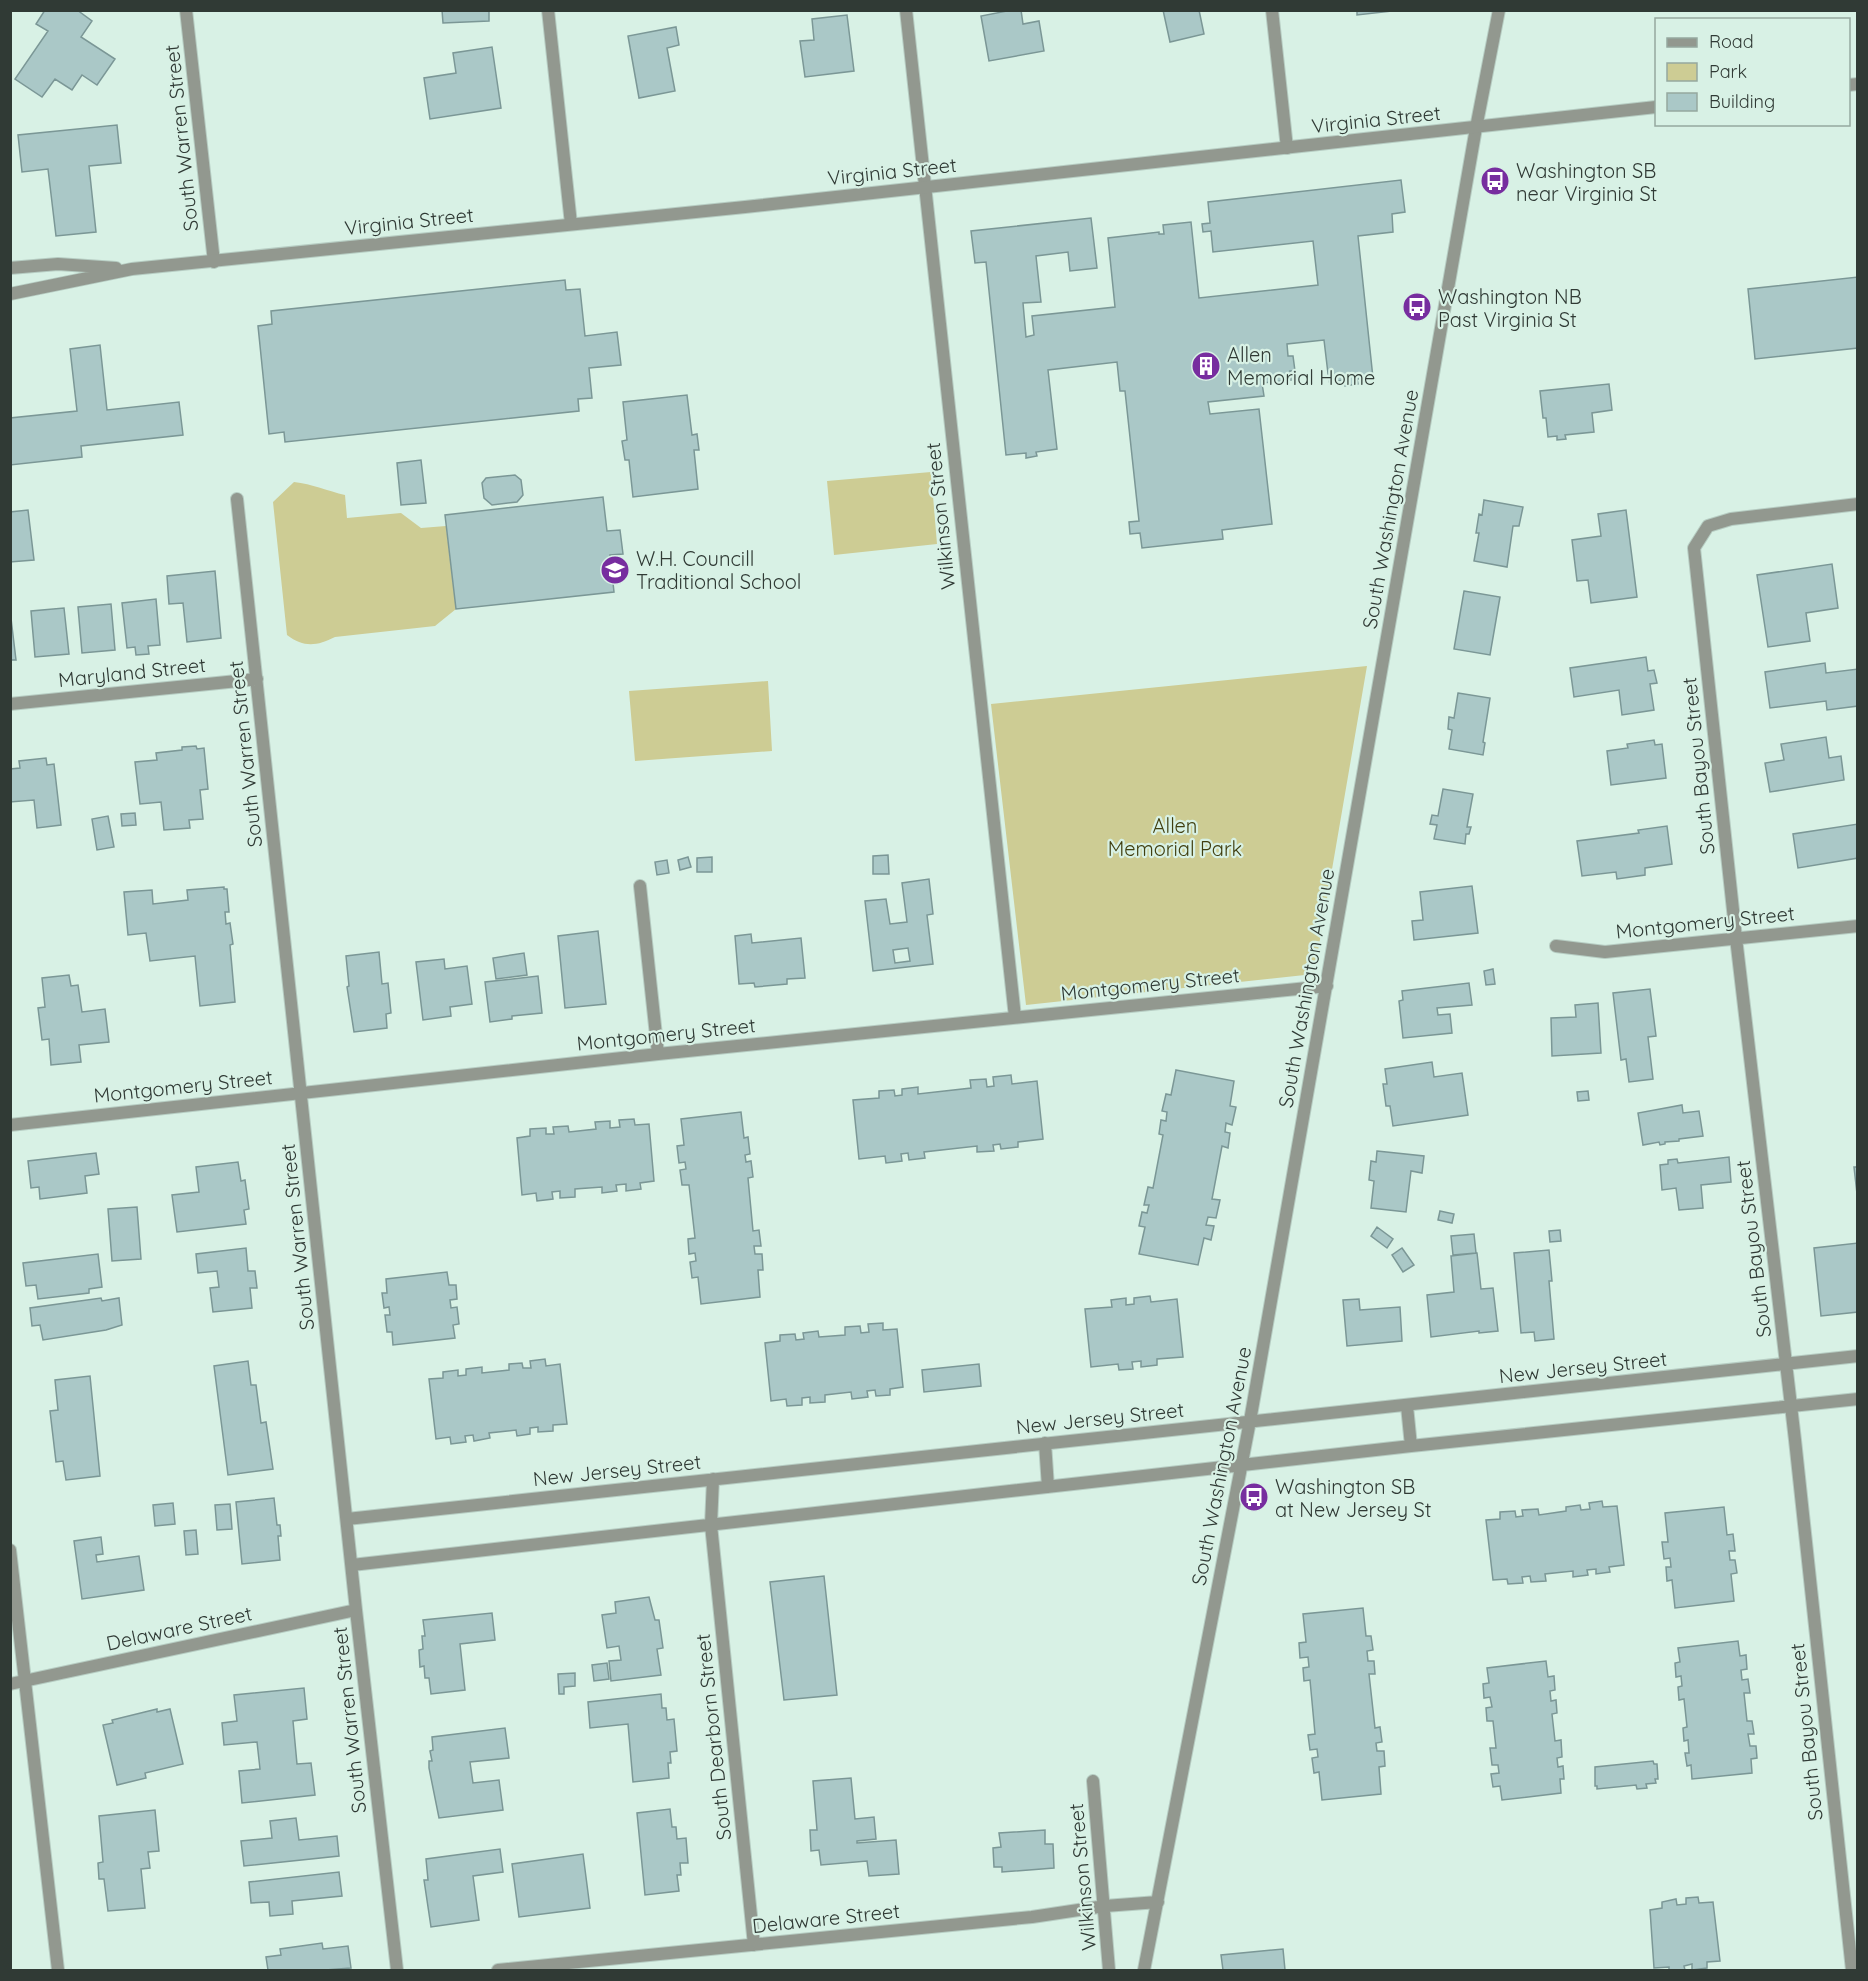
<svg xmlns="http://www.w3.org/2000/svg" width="1868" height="1981" font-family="Quicksand,sans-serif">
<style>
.green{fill:#cdcc94}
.building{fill:#aac8c7;stroke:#7b9796;stroke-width:1.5;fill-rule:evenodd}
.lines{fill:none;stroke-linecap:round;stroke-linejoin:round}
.minor-casing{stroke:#b6ccc2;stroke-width:14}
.tertiary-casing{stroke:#b6ccc2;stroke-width:14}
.minor{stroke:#92988f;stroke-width:12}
.tertiary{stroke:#92988f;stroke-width:12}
.labels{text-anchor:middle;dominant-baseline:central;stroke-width:4.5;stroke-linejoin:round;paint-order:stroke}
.street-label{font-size:20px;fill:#303a35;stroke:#d8f1e5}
.poi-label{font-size:20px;fill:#303a35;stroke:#d8f1e5;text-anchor:start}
.park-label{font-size:20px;fill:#403e0f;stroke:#d8f1e5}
</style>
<rect width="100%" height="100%" fill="#d8f1e5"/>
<path class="green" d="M931,472L937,544L834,555L827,481Z
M294,482C312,484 328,491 345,495L347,518L401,513L421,528L446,526L456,609L435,626L335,637C317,646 304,648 287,635L273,502Z
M1367,666L1314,974L1026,1005L991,704Z
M768,681L772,751L635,761L629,691Z"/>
<path class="building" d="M45,10H77L92,21L81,37L115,59L97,85L82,75L72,90L55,79L42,97L15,79L48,31L36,24Z
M442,10H489V21L443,23Z
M1012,10H1021L1023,24L1039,21L1044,51L989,61L981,16Z
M1163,10H1199L1204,34L1170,42Z
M1357,10H1401L1357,15Z
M847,15L854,71L805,77L800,41L814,40L812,19Z
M676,27L679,45L667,48L675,91L639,98L628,36Z
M492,47L501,108L430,119L424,78L456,73L453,53Z
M117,125L121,163L89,166L96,232L56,236L48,169L22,172L18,135Z
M1401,180L1405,212L1392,214L1393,232L1358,236L1373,378L1357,379L1358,384L1345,386L1344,380L1329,382L1324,340L1287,344L1288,356H1293L1295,371H1290L1291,380L1262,383L1264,396L1208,402L1210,414L1259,409L1272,524L1222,530L1223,539L1142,548L1140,533L1130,534L1129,522L1139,521L1125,391H1120L1117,362L1048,370L1057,449L1036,452L1037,456L1026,458V453L1006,455L986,262L975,263L971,231L1091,218L1097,268L1070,271L1068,252L1036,256L1041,302L1023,303L1026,337L1034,335L1032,316L1115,307L1108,238L1159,232V234H1164L1163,225L1191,222L1199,298L1318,285L1313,241L1213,252L1211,231L1203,232L1202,224L1210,223L1208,202Z
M1858,277V348L1755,359L1748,289Z
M565,280L566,290L580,289L585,336L617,332L621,365L589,368L592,398L578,399L579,411L285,442L284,432L269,434L258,326L272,324L271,311Z
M100,345L107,410L179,402L183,435L81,446L82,457L10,465V418L77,411L70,349Z
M1609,384L1612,410L1592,413L1594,432L1565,435L1566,439L1557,440V436L1548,437L1546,418H1543L1540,391Z
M687,395L692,435L697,434L699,450H694L698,489L633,497L629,460H625L622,441L627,440L623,402Z
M421,460L426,503L401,505L397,463Z
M515,475L521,480L523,495L517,502L492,505L484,498L482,483L486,478Z
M603,497L607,531L620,530L623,554L610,555L614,592L456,609L445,515Z
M1484,500L1523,507L1519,526H1513L1507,567L1474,561L1479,533H1476L1479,514L1482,515Z
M28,510L34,560L10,562V512Z
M1626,510L1637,597L1591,603L1588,580L1577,581L1572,540L1601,536L1598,514Z
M1832,564L1838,608L1806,613L1810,641L1768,647L1757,575Z
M215,571L221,638L187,642L183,603L169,604L167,576Z
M1464,591L1500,597L1490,655L1454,649Z
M156,599L160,645L148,646L149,654L136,655L135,647L127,648L122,603Z
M111,604L115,650L82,653L78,607Z
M64,608L69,654L35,657L31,611Z
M10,610L16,660H10Z
M1646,657L1648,671L1654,670L1657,683L1650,684L1654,710L1622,715L1619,690L1574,697L1570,668Z
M1825,663L1826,673L1858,669V706L1827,710L1826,701L1770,708L1765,672Z
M1458,693L1490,698L1483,742L1485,743L1483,755L1449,749L1452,730L1448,729L1449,717L1454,718Z
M1826,737L1829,758L1841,756L1844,780L1770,792L1765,763L1784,760L1781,744Z
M1654,740L1655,745L1662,744L1666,778L1611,785L1607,751L1628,748L1627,744Z
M196,746L197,749L204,748L208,789L200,790L203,819L189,820L190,828L164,830L161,802L140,804L135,762L157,760L156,753L182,750V747Z
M46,758L47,765L54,764L61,825L37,828L34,800L10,802V769L20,768L19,761Z
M1443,789L1473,794L1467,827H1471L1469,834H1466L1465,844L1434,839L1437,825L1430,824L1432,815L1438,816Z
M135,813L136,825L122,826L121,814Z
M108,816L114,847L97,850L92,819Z
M1858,824V858L1798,868L1793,834Z
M1667,826L1672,864L1645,868V875L1617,879L1616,872L1582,876L1577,841L1639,833L1638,830Z
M888,855L889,874H873V856Z
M688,857L691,867L680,870L678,860Z
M712,857V872H697V858Z
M667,860L669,873L657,875L655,862Z
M929,879L933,914L927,915L933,964L873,971L865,901L886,899L890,924L907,922L902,883ZM908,948L910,961L895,963L893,950Z
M1472,886L1478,933L1414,940L1412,921L1423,920L1420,892Z
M224,887V889H227L229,912H225L226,924L230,923L233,944L230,945L235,1002L200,1006L195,956L150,961L146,933L128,935L124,892L152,890L153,904L188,900L187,890Z
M598,931L606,1004L565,1008L558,936Z
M751,934L752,943L801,938L805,978L787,979V984L755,987L754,983L739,984L735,936Z
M379,952L382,984L388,983L391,1013L386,1014L387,1028L354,1032L347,987L349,986L346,956Z
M524,953L527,975L496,979L493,958Z
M444,959L445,969L467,966L472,1004L450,1007L451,1016L423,1020L416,962Z
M1493,969L1495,984L1486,985L1484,971Z
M69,975L71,986L78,985L82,1012L105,1009L109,1042L79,1045L81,1062L51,1065L49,1039L42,1040L38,1008L45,1007L42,978Z
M538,976L542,1013L512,1016V1019L490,1022L485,982Z
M1469,983L1472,1005L1437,1008L1438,1015L1450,1014L1452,1033L1403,1038L1399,1001L1403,1000L1402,991Z
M1650,989L1656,1036L1648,1037L1653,1079L1629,1082L1626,1059L1621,1060L1613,993Z
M1598,1003L1601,1053L1552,1056L1551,1018L1576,1017L1575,1005Z
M1432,1062L1434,1077L1462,1073L1468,1115L1393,1126L1390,1106H1386L1383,1084H1387L1385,1069Z
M1176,1070L1234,1081L1230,1106L1236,1107L1232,1125L1226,1123L1225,1132L1230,1133L1228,1148L1222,1146L1212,1199L1220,1200L1216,1218L1208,1217L1206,1225L1214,1226L1211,1240L1204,1238L1198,1265L1139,1254L1145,1227L1139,1226L1142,1212L1147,1213L1149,1205H1144L1148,1187L1153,1188L1163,1135L1159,1134L1161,1120L1166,1121L1167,1112L1162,1111L1166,1094L1171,1095Z
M1011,1075L1012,1084L1037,1081L1043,1139L1018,1142V1147L1001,1149L1000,1144L993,1145L994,1151L977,1152V1146L924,1152L925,1158L909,1160L908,1153L901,1154L902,1161L886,1163L885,1156L859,1159L853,1100L879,1098V1091L894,1090L895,1096L902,1095V1089L918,1087V1094L971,1088L970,1080L986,1079L987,1087L994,1086L993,1077Z
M1588,1091L1589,1100L1578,1101L1577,1092Z
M1682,1105L1683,1113L1699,1111L1703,1136L1679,1139V1141L1665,1142V1144L1660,1145L1659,1142L1643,1145L1638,1113Z
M741,1112L744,1138L748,1137L750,1154L745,1155L746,1162L751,1161L753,1177L748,1178L753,1231L759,1230L761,1246H754L755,1254H762L763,1270H758L760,1297L701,1304L698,1277L692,1278L690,1262L696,1261L695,1253L689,1254L688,1239L695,1238L689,1185H682L680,1170L686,1169L685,1162L679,1163L677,1146L684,1145L681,1119Z
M634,1119L635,1125L649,1124L654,1181L640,1183L641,1189L626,1191V1184L616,1185L617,1191L602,1193V1187L575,1189V1197L560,1198V1191L552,1192L553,1199L537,1201L536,1193L522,1195L517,1138L530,1136V1129L546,1128V1134H554L553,1127L568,1126L569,1132L596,1129L595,1122L610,1121V1128L620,1127L619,1120Z
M1377,1151L1424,1156L1422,1173L1411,1171L1406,1212L1371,1208L1374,1181L1369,1180L1371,1161L1376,1162Z
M96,1153L99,1174L85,1176L87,1193L40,1199L39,1187L31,1188L28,1161Z
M1729,1157L1731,1182L1701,1185L1703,1208L1679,1210L1676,1188L1662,1190L1660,1165L1668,1164V1160L1677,1159L1678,1163Z
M238,1162L241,1181L245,1180L249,1209L244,1210L246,1224L177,1232L172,1195L199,1192L196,1167Z
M1854,1167H1858V1203Z
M137,1207L141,1259L112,1261L108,1209Z
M1440,1211L1454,1214L1452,1223L1438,1220Z
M1377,1227L1393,1239L1387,1248L1371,1236Z
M1560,1230L1561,1241L1550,1242L1549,1231Z
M1474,1234L1476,1253L1453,1255L1451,1236Z
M1858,1243V1312L1821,1316L1814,1248Z
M246,1248L248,1271H255L257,1288H250L252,1308L213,1312L210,1288L219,1287L217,1271L198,1273L196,1254Z
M1402,1248L1414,1265L1403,1272L1392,1255Z
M1549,1250L1552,1281H1549L1554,1339L1535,1341L1534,1332L1521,1333L1514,1253Z
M1477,1253L1481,1289L1493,1288L1498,1331L1479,1333V1331L1431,1337L1427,1295L1454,1292L1451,1256Z
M98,1254L102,1287L89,1289V1293L38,1299L36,1285L26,1286L23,1263Z
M447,1272L449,1285H456L457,1299L450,1300L451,1308L457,1307L459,1324L453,1325L455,1338L393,1345L392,1332H387L385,1315H390L389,1307L384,1308L382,1293H387L386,1279Z
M1150,1296L1151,1302L1177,1299L1183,1357L1157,1359V1365L1141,1367V1361L1132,1362L1133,1369L1119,1370L1118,1364L1091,1367L1085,1309L1112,1307L1111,1300L1126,1298V1305L1134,1304V1298Z
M101,1298L102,1301L119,1298L122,1325L106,1330L43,1340L40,1325L32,1326L30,1308Z
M1359,1299L1360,1310L1400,1307L1402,1341L1347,1346L1343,1300Z
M883,1323V1330L897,1329L903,1387L890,1389V1395L876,1396L875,1390L867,1391L868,1397L852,1399L851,1392L825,1395V1402L810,1403V1397L802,1398V1405L787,1406L786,1399L771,1401L765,1343L780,1341V1335L795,1334L796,1340L804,1339L803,1333L818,1331L819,1337L845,1335V1327L860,1326L861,1333L869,1332L868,1324Z
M545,1359L546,1366L560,1364L567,1424L553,1425V1431L538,1432V1427L530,1428V1434L517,1436L516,1430L489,1433L490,1438L474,1441L473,1435L465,1436L466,1442L451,1444L450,1437L436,1439L429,1379L443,1378V1372L458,1370V1376L466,1375V1369L482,1367V1373L509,1370V1364L522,1363L523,1368H531L530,1361Z
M248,1361L251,1385H256L261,1423L266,1422L273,1469L228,1475L214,1366Z
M979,1364L981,1386L924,1392L922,1370Z
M90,1376L100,1476L66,1480L63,1461L56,1462L50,1411L58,1410L55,1380Z
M274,1498L277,1525H280L281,1536H278L280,1560L242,1564L236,1502Z
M1602,1501L1603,1507L1617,1506L1624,1565L1609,1567L1610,1572L1596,1574V1569L1587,1570L1588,1575L1573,1577V1571L1545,1574L1546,1581L1531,1582L1530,1576L1522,1577L1523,1583L1508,1584L1507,1579L1493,1580L1486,1520L1500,1519V1512L1515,1511L1516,1517L1523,1516L1522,1510L1538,1509L1539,1515L1566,1511V1507L1580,1505L1581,1510L1590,1509L1589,1503Z
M173,1503L175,1524L155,1526L153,1505Z
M230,1504L232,1529L217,1530L215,1505Z
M1724,1507L1727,1535L1733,1534L1735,1551H1729L1730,1560H1735L1737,1573L1731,1574L1734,1601L1675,1608L1672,1580L1667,1581L1666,1567H1671L1670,1558L1664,1559L1662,1542H1668L1665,1513Z
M196,1530L198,1554L186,1555L184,1531Z
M101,1537L103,1554L96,1555L97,1562L139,1556L144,1590L82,1599L74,1541Z
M824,1576L837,1695L784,1700L770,1582Z
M649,1597L655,1620H659L663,1648L657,1649L661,1675L611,1681L609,1661L621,1660L619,1646L607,1648L602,1615L616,1613L615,1602Z
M1363,1608L1366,1636H1371L1373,1650L1367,1651L1368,1661H1374L1375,1674H1369L1375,1728L1380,1727L1382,1742L1376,1743L1377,1751H1384L1385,1766L1379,1767L1381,1794L1322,1800L1319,1772L1314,1773L1312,1758L1318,1757L1317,1749L1310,1750L1308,1735L1315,1734L1310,1680L1304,1681L1303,1668L1309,1667L1308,1657L1300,1658L1299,1643L1306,1642L1303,1614Z
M492,1613L495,1640L460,1644L465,1690L431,1694L429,1678H425L424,1666L420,1667L419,1650L423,1649L422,1636H425L423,1620Z
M1738,1641L1740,1656L1746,1655L1747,1669L1741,1670L1742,1680L1748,1679L1750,1693H1744L1747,1721H1752L1754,1734H1748L1750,1746H1756L1757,1758L1751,1759L1752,1773L1692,1779L1691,1765L1687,1766L1685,1753H1689L1688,1740L1684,1741L1683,1728L1687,1727L1684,1699L1679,1700L1678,1687L1682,1686L1681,1676L1676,1677L1675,1663L1680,1662L1678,1648Z
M1546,1661L1548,1677L1554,1676L1555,1690L1550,1691L1551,1701L1556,1700L1557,1713L1552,1714L1555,1741L1561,1740L1562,1757L1557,1758L1558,1767L1563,1766L1564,1779H1560L1561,1793L1502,1800L1500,1786L1493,1787L1491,1774L1499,1773L1498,1765H1492L1490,1748H1496L1493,1721H1487L1486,1708L1492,1707L1490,1697L1484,1698L1483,1684L1489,1683L1487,1668Z
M607,1663L609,1679L594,1681L592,1665Z
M575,1673V1686L564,1687V1694H559L558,1674Z
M304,1688L307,1719L293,1721L297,1764L311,1763L315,1795L242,1803L239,1771L260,1769L257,1742L224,1745L222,1723L237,1721L234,1695Z
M661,1694L662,1708H666L667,1720L674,1719L677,1751L670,1752L671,1763H668L669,1778L633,1782L628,1724L590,1728L588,1702Z
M157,1709V1712L170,1709L183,1764L145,1773L146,1778L117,1785L103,1725L113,1723L112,1720Z
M505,1728L509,1758L470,1762L473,1783L499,1780L503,1810L439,1818L429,1768V1761H432L430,1751L433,1750L432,1737Z
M1653,1761L1654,1764H1657L1658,1779H1655L1656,1783L1646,1784L1647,1788L1637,1789L1636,1785L1597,1789V1786H1595V1767Z
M851,1778L855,1819L874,1817L876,1839L857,1841V1843L896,1840L899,1874L869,1876L867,1861L821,1865L819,1850L811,1851L810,1830H817L813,1781Z
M670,1809L672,1827H676L677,1839L686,1838L688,1863H680L681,1875H677L679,1891L645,1895L637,1813Z
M155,1810L159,1851L148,1852L150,1868L141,1869L145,1908L108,1911L104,1879H99L98,1863L103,1862L99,1816Z
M296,1818L299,1840L337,1836L339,1856L244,1866L241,1841L272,1838L270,1821Z
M1045,1830V1844H1053L1054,1868L1002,1872V1867H994L993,1848L1001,1847L999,1833Z
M500,1849L503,1872L473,1876L479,1920L431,1927L424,1880H428L426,1859Z
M583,1854L590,1908L519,1917L512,1864Z
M339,1872L342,1896L292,1901L293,1914L270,1916L269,1902L251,1903L249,1882Z
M1698,1897L1699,1903L1713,1902L1720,1961L1707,1962V1968L1692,1970V1964L1684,1966L1685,1970H1669V1967L1654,1968L1650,1910L1662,1908V1902L1676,1899L1677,1905L1686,1904V1898Z
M322,1943L323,1949L348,1946L351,1968L325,1970H268L266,1957L281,1955L280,1949Z
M1283,1949L1285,1970H1223L1221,1955Z"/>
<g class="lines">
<g class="minor-casing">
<path id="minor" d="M186,10L214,262
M548,10L571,224
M906,10L1015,1017
M1272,10L1287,148
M237,499L356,1610L397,1970
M10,704L257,679
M640,886L658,1054
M1556,946L1605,952L1858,926
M10,1125L658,1054L1327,986
M1407,1406L1411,1446
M1045,1443L1048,1487
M713,1479L711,1525L754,1945
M347,1519L1858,1356
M10,1550L58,1970
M352,1565L1411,1446L1858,1399
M10,1684L356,1610
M1093,1781L1109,1970
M498,1970L1032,1917L1105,1906L1158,1902
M1144,1970L1250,1421L1476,128L1499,10
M1852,1970L1795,1440L1736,938L1694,548L1708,526L1731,519L1858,504"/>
</g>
<g class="tertiary-casing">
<path id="tertiary" d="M1848,85L1858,84
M10,268L58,264L116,268
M10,294L132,269L745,207L1656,107"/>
</g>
<use href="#minor" class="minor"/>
<use href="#tertiary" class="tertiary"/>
</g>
<defs>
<g id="bus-disc" transform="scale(1.5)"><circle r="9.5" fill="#772d9f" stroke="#d8f1e5"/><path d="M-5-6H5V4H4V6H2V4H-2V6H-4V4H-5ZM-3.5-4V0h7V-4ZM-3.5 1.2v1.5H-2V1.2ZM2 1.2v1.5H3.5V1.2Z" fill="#fff"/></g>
<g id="building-disc" transform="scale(1.5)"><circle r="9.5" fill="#772d9f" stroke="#d8f1e5"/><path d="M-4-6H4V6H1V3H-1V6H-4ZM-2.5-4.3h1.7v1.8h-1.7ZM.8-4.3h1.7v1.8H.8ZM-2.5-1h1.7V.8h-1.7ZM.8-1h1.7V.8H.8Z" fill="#fff"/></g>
<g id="school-disc" transform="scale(1.5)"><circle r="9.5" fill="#772d9f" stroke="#d8f1e5"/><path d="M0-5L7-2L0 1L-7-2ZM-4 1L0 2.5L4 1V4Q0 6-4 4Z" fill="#fff"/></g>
</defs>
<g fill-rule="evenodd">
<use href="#bus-disc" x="1495" y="181"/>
<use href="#bus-disc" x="1417" y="307"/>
<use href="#building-disc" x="1206" y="366"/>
<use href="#school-disc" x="615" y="570"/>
<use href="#bus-disc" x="1254" y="1497"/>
</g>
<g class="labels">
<g class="street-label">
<text transform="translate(1376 119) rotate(-6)">Virginia Street</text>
<text transform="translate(181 138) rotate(-96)">South Warren Street</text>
<text transform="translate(892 171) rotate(-6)">Virginia Street</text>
<text transform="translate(409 221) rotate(-6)">Virginia Street</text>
<text transform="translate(1390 509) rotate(-80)">South Washington Avenue</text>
<text transform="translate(940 516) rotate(-96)">Wilkinson Street</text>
<text transform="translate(132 672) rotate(-6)">Maryland Street</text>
<text transform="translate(245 754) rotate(-96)">South Warren Street</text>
<text transform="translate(1698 766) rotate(-96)">South Bayou Street</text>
<text transform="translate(1705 922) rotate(-6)">Montgomery Street</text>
<text transform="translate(1150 984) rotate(-6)">Montgomery Street</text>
<text transform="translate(1306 988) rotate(-80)">South Washington Avenue</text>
<text transform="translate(666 1034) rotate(-6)">Montgomery Street</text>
<text transform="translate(183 1086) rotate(-6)">Montgomery Street</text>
<text transform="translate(297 1237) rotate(-96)">South Warren Street</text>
<text transform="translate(1753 1249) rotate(-97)">South Bayou Street</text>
<text transform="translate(1583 1367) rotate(-6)">New Jersey Street</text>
<text transform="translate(1100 1418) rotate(-6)">New Jersey Street</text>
<text transform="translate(1221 1466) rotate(-79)">South Washington Avenue</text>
<text transform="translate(617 1470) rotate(-6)">New Jersey Street</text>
<text transform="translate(179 1628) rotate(-12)">Delaware Street</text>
<text transform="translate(349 1720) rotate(-96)">South Warren Street</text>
<text transform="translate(1806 1732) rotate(-96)">South Bayou Street</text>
<text transform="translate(713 1737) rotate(-96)">South Dearborn Street</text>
<text transform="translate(1082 1877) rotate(-95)">Wilkinson Street</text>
<text transform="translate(826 1918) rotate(-6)">Delaware Street</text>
</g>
<g class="poi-label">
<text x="1516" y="170">Washington SB<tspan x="1516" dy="23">near Virginia St</tspan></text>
<text x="1438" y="296">Washington NB<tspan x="1438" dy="23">Past Virginia St</tspan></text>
<text x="1227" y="354">Allen<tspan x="1227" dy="23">Memorial Home</tspan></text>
<text x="636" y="558">W.H. Councill<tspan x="636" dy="23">Traditional School</tspan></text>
<text x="1275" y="1486">Washington SB<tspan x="1275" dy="23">at New Jersey St</tspan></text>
</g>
<g class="park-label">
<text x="1175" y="825">Allen<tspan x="1175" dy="23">Memorial Park</tspan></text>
</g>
</g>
<rect width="1868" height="1981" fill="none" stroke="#303a35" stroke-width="24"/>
<rect x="1655" y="18" width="195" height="108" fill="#d8f1e5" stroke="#95a89f" stroke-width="1.5"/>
<rect x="1667" y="38" width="30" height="9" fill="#92988f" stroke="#95a89f" stroke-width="1.5"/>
<text x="1709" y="48" font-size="18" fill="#303a35">Road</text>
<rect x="1667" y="63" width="30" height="18" fill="#cdcc94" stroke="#95a89f" stroke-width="1.5"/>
<text x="1709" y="78" font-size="18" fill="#303a35">Park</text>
<rect x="1667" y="93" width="30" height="18" fill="#aac8c7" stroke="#95a89f" stroke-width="1.5"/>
<text x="1709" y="108" font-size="18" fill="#303a35">Building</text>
</svg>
